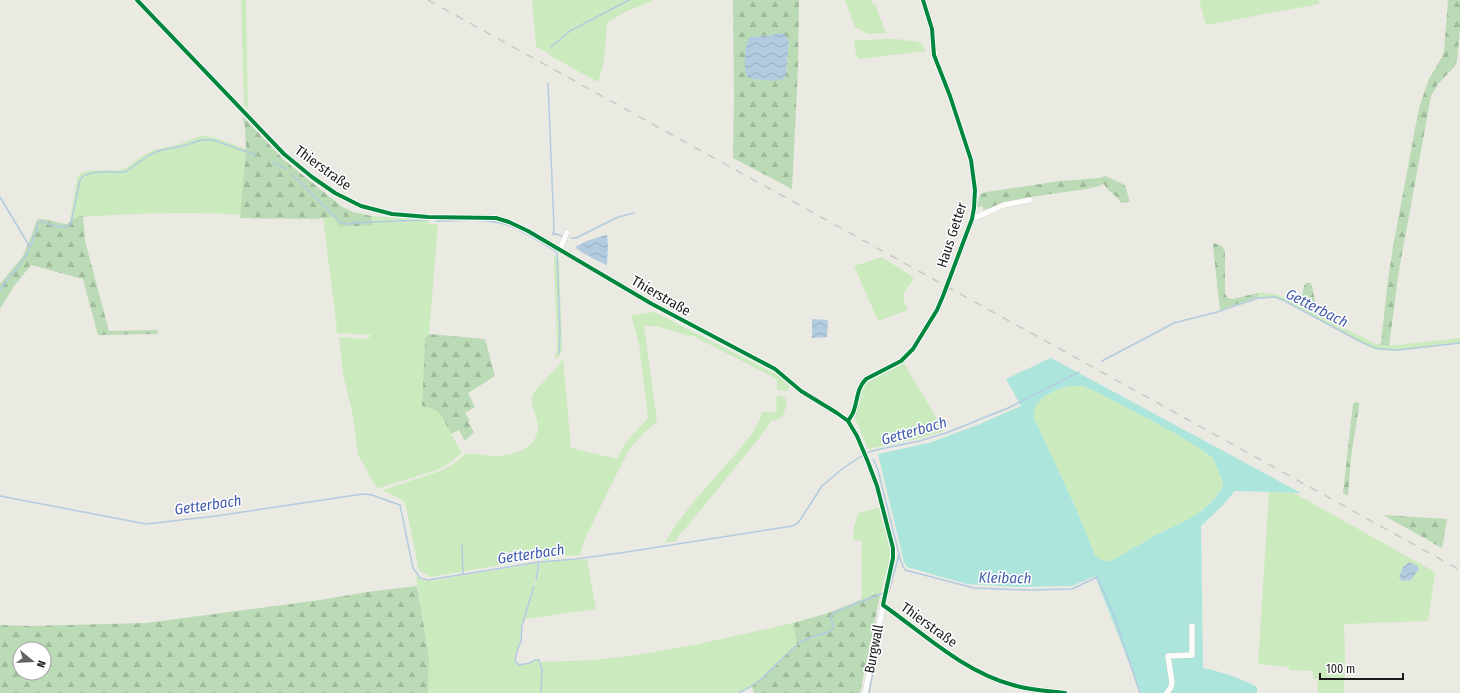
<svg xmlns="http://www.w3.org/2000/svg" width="1460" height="693" font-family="'Fira Sans Condensed',sans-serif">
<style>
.grass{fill:#cbebbe}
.forest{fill:url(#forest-firs);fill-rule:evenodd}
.pitch{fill:#abe5db;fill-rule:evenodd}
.water{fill:url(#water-waves)}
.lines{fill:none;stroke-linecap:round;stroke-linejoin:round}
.stream{stroke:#b3cbdf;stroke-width:1.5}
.minor-casing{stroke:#c2c2bf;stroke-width:6}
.minor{stroke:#fcfcfb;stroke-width:5.5}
.rail{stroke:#c9c9c8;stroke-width:1.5;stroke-dasharray:8 8;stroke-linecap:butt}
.cycleway-casing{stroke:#fff;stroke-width:6}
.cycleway{stroke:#00873e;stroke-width:4}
.labels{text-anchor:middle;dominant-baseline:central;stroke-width:3;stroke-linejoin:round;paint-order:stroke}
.street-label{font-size:14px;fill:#1b1b1b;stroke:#fff}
.water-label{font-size:15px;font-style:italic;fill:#435cae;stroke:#fff}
</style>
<defs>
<pattern id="forest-firs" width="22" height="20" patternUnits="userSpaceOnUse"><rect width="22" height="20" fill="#badbb5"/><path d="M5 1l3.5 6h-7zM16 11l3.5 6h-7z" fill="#9fbb9b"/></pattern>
<pattern id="water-waves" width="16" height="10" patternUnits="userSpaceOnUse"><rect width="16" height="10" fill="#b3cbdf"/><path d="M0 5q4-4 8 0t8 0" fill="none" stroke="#99aebf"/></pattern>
</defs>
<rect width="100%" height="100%" fill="#eae9e2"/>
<path class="grass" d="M241,0H246L248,109L244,105Z
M532,0H653V1L627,11L607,22L604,62L598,82L554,58L546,52L536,47Z
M845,0H871L873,5L875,4L886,33L868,34L855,27Z
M1199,0H1319V4L1206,25Z
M854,39C862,43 883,38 892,39C901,39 909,41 918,42L922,44L926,51L858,59L855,49Z
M201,136L213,137L246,149L241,215C185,211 131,214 76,217L70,220L77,178L82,172L94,170H120L126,168L141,157L153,150L177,145Z
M371,216L428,220L430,222L429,224H438L429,334L425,338L422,406L433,408L439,413L462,453L448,464L437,470L379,488H377L358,455L353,416L343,373L339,337L367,339L372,335L336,333L337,329L323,218L334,217L343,227L372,225Z
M554,255L559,260L562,349L560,355L554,360L556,355L557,345Z
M882,257L914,278C905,292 899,293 908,310L878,321L854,266Z
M1264,292L1266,294H1276L1378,345L1389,346L1460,338V343L1395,351L1373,349L1282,300L1275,298L1258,297V293Z
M654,312L776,374L790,387L787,391L777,390V379L775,378L691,335L690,336L656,326H644L657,421L643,434L629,450L612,483L584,541L580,555L549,557V560H544L543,558L430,577L419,570L405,502L383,490L440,471L453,464L466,454C475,453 485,456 494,456C512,456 538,449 538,427C538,417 530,407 532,397C534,388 557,371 563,358L571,448L617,459L626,442L648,418L639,344L631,315Z
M904,363L944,431L922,438L868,449L855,418L861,389L868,381Z
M1068,386H1082L1096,391L1173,432L1204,451L1213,458L1222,479L1223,486L1215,498L1203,510L1189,519L1156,535L1111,561L1101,560L1095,555L1074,504L1034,418C1032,398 1052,391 1068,386Z
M777,396L784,397L787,401C784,413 785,419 771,421L757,441L675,541L665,543C681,513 712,481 734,456C744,443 759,428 762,412H776Z
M1269,492L1294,493L1435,572L1428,621L1344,624L1345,655L1344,693H1318L1317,679H1313V671L1289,670V667L1258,664Z
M879,507L890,550V558L880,595L878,593L861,600C863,580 860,561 862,541L853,540L854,526L859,513Z
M587,559L596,609L525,619L541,562Z
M538,563L534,583L521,627L520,641L514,657L515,662L519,665L530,664L538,660L541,670V693H428L429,657L416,576L424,580L430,581Z
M793,623L797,645L759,682L752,687L739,693H541L542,670L540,662C565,661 589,661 613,658C674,651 734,636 793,623Z"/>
<path class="forest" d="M733,0H799L798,67L792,189L733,158L734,98ZM777,33L789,41L786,75L784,79L750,37L773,35Z
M1448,0H1460V29L1457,61L1454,67L1438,84L1431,96L1399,270L1389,346L1378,345L1381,343L1388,280L1393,247L1419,108L1429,79L1442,57L1444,52Z
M242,116L284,160L341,206L353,212L371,216L373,225L341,227L338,225L334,217L314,219L240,218L246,149L245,127Z
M1105,176L1125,185L1130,202L1121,203C1117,195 1108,192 1104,184C1092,189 1078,190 1065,192C1038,196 1010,199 984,210L982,206L977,208L980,194L987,192L1060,181L1100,178Z
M83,216L85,241L109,331L158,330L157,334L98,335L83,279L31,265L14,286L0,309V284L23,256L31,237L37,220C42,216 58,224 67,224C72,219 75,217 83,216Z
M1214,243L1222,246L1225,251V294L1228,298L1232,299L1258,293V297L1220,310L1213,246Z
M1306,283H1310L1312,286L1318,315L1293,302L1302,299L1304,286Z
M429,334L485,339L495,376L468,393L475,407L465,413L470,421L468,422L474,432L465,441L459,430L451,434C442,418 442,409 422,406L425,338Z
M1356,402L1359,403V407L1351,457L1348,496L1343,493L1353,404Z
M1383,515L1447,519L1442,548Z
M417,586L429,657L428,693H0V625L31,626L146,623L320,600L367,592ZM20,649H44V673H20Z
M878,593L880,595L860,693H754L752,687L797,645L793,623L828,613Z"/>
<path class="pitch" d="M1051,358L1301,493L1235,491L1222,506L1201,526L1203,668C1223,672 1240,678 1257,687V693H1141L1095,576L1072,586L1019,587L967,584L907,567L904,562L878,454L929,443L980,424L1021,406L1006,379ZM1068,386H1082L1095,391L1173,432L1204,451L1213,458L1222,479L1223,486L1215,498L1203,510L1189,519L1156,535L1111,561L1101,560L1095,555L1074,504L1034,418C1032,398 1053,391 1068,386Z"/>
<path class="water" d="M777,33L784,34L789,41L786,75L784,79C772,82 760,80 748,78C743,69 744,46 750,37L773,35Z
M605,235H607L608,246L607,264L606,265L581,252L575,247L587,241Z
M812,319L828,320L827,337L812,338Z
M1409,562L1416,565L1419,569L1411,580L1402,581L1399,577L1403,567Z"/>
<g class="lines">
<path class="stream" d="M551,47L570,31L629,0
M548,83L554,228L553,235
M273,162L286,169
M293,175L340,222L346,224L369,222L427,220
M0,197L30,247
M436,221C458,221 483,218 504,224C522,229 538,241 554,250L557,253L560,334L559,353
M553,233L562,236
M571,238H576L618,217L634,213
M0,290C7,279 16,271 23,260C31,250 35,235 38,223L41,221L55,226L67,227L71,223L80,180C85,169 112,173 123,172L127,171L148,156L158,151L187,145L201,140H213L256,155
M1102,361L1174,323L1217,312L1258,298L1275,297L1283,300L1363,343L1379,349L1398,350L1460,343
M866,453L876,450L919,441L946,433L1008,408L1079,372
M873,459L878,470L901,562L905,570L974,588L1027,590L1072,589L1097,577L1113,613L1140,693
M0,496L146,524L216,516L363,494L372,495L400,505L413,568L420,578L428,580L539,562L576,559L620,553L792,526L798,523L822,486L842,469L863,455
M462,544L463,574
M536,580L539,562
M534,586L522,626L521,641L517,651L515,661L519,665L530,663L535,660H539L542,670L541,693
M889,591L899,555
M739,693C765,681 776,662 797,645C808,636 818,636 831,631L833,628L831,616L833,613L883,593
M869,693L875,662"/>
<g class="minor-casing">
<path id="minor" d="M137,0L284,154L312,177L335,193L361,206L392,214L428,217L496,218L509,222L528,231L652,304L775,369L801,391L837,413L848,421L857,436L868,462L877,486L893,548V558L865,693
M972,219L1004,205L1030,200
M560,249L567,232
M848,421C850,418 853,414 854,410C858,398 857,388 866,379L901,361L913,349L937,310L943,296L972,219L974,208L975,190L971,160L950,96L934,55L932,29L923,0
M883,605C924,634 964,672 1013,685C1030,690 1048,691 1065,693
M1167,693L1171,687L1172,683L1168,656L1192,655V626"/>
</g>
<use href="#minor" class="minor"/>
<path class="rail" d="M428,0L1460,570"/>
<g class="cycleway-casing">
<path id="cycleway" d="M137,0L284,154L312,177L335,193L361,206L392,214L428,217L496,218L509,222L528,231L652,304L775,369L801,391L837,413L848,421L857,436L868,462L877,486L893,548V558L883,605C924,634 964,672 1013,685C1030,690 1048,691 1065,693
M848,421C850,418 853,414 854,410C858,398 857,388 866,379L901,361L913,349L937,310L943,296L972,219L974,208L975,190L971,160L950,96L934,55L932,29L923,0"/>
</g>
<use href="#cycleway" class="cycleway"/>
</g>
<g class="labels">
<g class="street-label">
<text transform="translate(323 168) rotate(36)">Thierstraße</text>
<text transform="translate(952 235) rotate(-72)">Haus Getter</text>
<text transform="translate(661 296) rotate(30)">Thierstraße</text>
<text transform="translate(929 625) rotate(36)">Thierstraße</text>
<text transform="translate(874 649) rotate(-79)">Burgwall</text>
</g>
<g class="water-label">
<text transform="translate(1317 308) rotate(27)">Getterbach</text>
<text transform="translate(914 431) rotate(-16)">Getterbach</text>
<text transform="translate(208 505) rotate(-8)">Getterbach</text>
<text transform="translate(531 554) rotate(-8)">Getterbach</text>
<text transform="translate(1005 578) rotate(1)">Kleibach</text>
</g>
</g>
<g transform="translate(32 661) rotate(108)"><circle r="19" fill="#ffffff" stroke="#a4a4a4"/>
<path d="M0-3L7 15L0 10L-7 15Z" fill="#636361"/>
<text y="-6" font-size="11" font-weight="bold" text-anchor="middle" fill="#1b1b1b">N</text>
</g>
<path d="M1320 673v6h83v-6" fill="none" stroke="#1b1b1b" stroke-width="2"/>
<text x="1326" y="673" font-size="12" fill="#1b1b1b" stroke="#ffffff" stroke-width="3" paint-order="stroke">100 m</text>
</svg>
